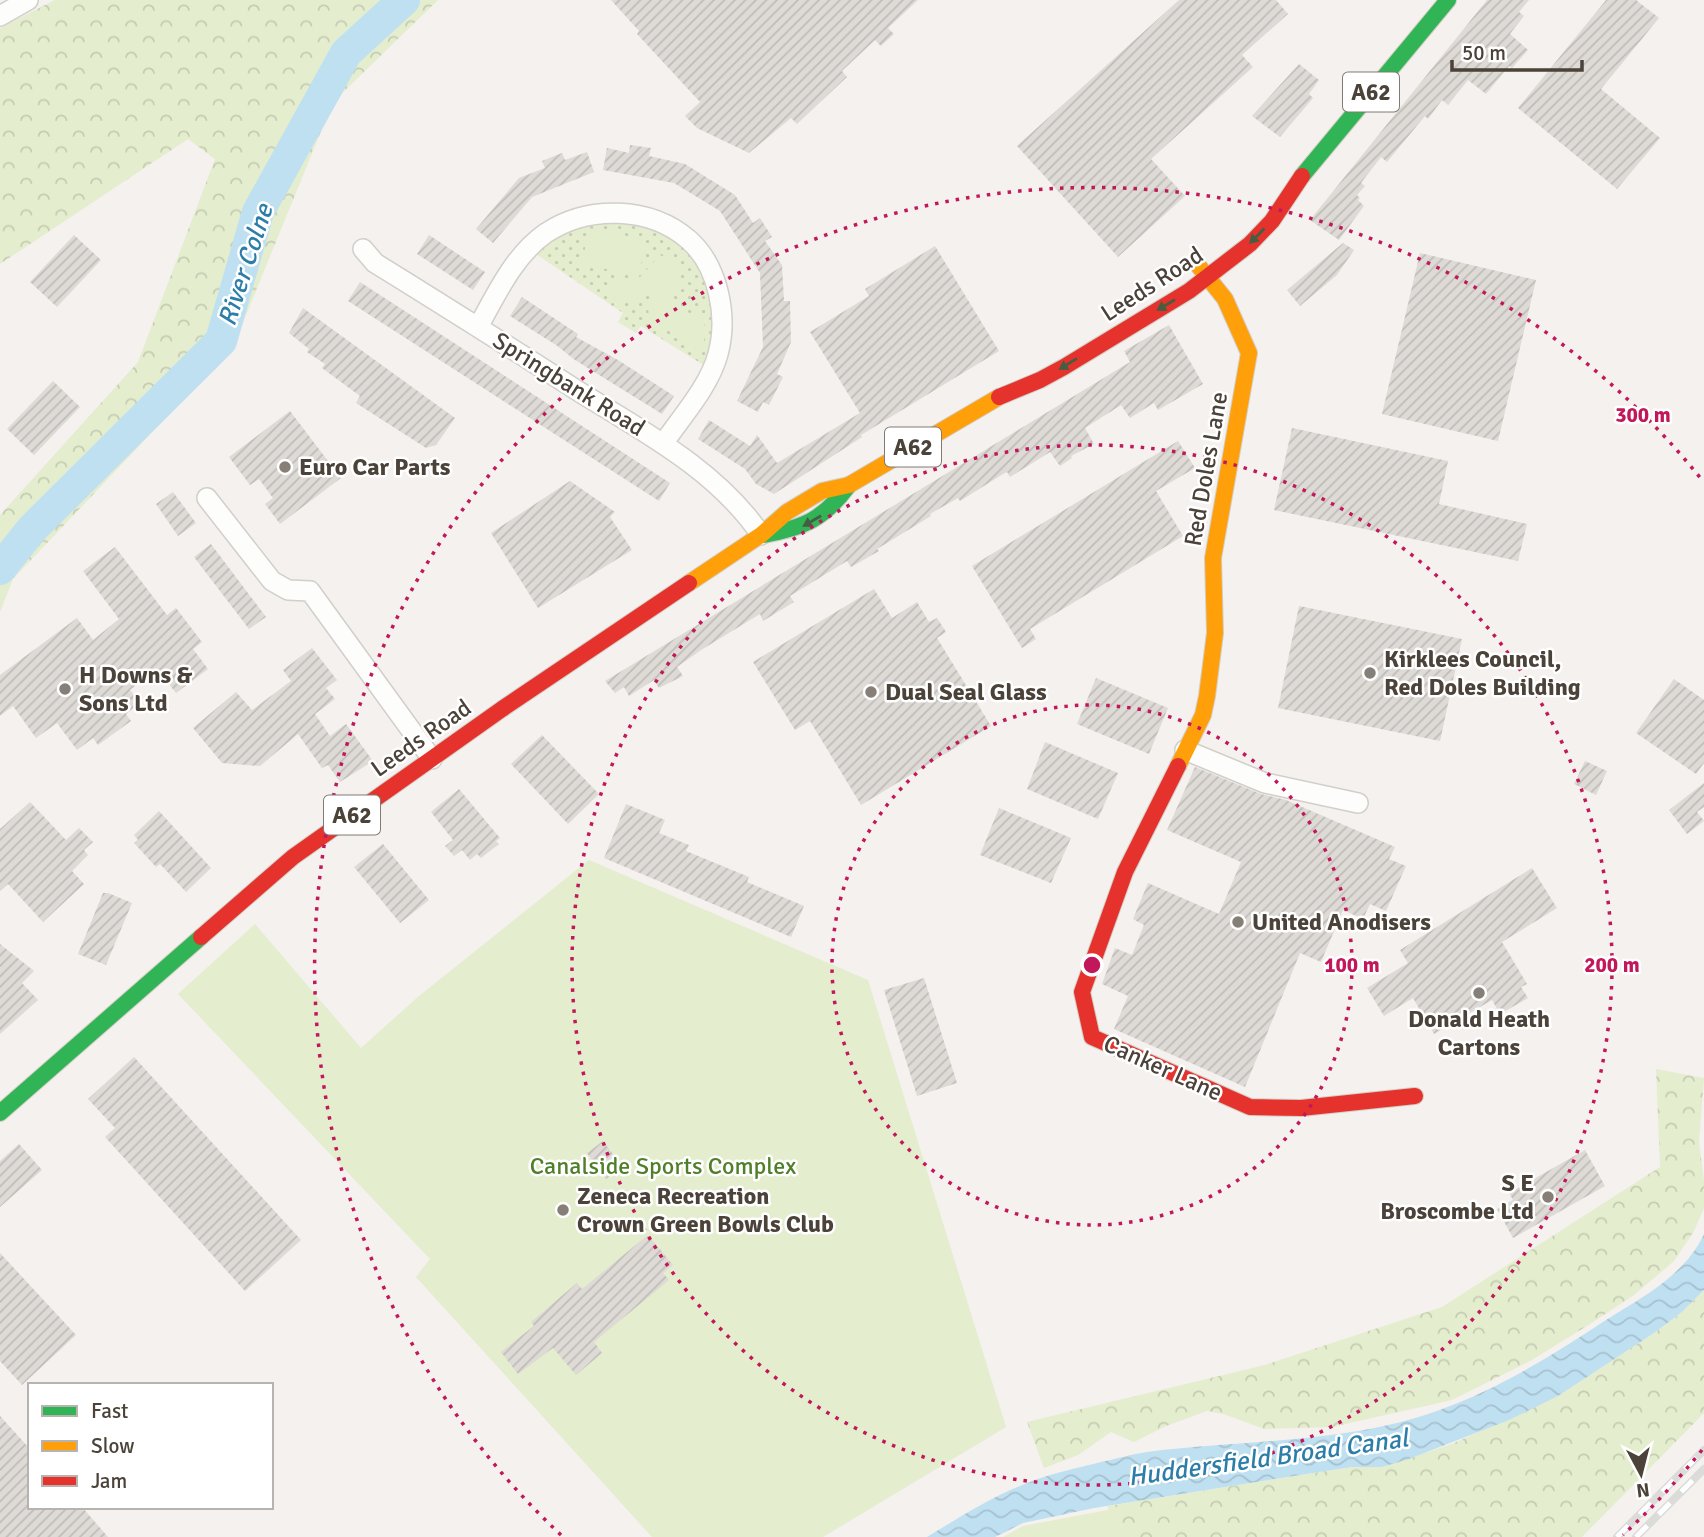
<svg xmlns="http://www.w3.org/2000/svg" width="1704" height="1537" font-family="Signika,sans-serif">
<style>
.grass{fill:url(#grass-dots)}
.forest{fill:url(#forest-crowns)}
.park{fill:#e4edce}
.water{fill:url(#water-waves)}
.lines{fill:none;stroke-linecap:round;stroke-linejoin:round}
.river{stroke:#bfe0f1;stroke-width:32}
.building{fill:url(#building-hatch)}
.street-casing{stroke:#d2cfcb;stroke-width:22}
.fast-casing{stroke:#d3cec5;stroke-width:18}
.slow-casing{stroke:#d3cec5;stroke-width:18}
.jam-casing{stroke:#d3cec5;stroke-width:18}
.street{stroke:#fdfdfc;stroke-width:19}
.fast{stroke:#30b455;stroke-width:16}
.slow{stroke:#ff9f0a;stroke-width:16}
.jam{stroke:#e5322d;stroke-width:16}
.rail-casing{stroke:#dbdbda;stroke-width:8}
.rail{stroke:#fff;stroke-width:5;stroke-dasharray:16;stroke-linecap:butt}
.oneway{fill:#445e40}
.ring{fill:none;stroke:#c2185b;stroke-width:3.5;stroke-dasharray:3.5 7}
.poi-dot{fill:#867f78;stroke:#fff;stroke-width:2.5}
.labels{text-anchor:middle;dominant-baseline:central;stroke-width:5;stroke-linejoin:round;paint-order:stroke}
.shield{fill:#fff;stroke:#817b74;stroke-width:2}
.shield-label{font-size:23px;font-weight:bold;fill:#4b4239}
.street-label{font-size:24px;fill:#4b4239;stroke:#fff}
.poi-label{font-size:24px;font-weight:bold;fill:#4b4239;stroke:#fff;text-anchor:start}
.park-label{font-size:24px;fill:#507f2a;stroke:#fff}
.water-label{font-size:26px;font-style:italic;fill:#2c7ea9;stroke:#fff}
.centre{fill:#c2185b;stroke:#fff;stroke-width:3.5}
.ring-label{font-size:21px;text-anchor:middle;font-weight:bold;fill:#c2185b;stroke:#fff;stroke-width:5;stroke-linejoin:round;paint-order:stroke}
</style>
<defs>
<pattern id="grass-dots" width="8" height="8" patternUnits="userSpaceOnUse" patternTransform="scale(1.75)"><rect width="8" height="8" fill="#e4edce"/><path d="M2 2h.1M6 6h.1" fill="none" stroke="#c5ccb2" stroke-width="1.8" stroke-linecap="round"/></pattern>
<pattern id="forest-crowns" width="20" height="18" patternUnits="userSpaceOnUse" patternTransform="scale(1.75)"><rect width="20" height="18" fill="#e4edce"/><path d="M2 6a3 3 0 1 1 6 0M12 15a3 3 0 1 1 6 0" fill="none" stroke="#c5ccb2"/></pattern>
<pattern id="water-waves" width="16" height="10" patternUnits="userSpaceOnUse" patternTransform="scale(1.75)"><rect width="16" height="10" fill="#bfe0f1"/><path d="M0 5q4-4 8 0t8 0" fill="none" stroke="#a6c1cf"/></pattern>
<pattern id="building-hatch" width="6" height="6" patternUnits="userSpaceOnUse" patternTransform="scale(1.75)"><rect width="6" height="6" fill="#dedad6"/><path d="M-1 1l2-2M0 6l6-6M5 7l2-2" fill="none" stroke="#c0bcb8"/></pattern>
</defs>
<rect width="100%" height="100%" fill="#f4f1ee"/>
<path class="grass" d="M594,217L641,221L689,244L716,298L710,369L641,326L636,333L618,322L623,313L533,252L545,239Z"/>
<path class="forest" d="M55,0H438L333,102L233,347L13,579L0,612V515L138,362L215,159L188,139L0,264V28Z
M1656,1069L1704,1078L1699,1142L1704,1181V1208L1694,1231L1674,1261L1634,1295L1590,1324L1532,1360L1452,1400L1332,1427L1264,1429L1224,1414L1207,1411L1166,1426L1134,1442L1111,1432L1078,1455L1044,1468L1027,1422L1265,1365L1442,1307L1660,1167Z
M1704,1290V1413L1582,1537H1132L1108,1510V1506L1300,1475L1352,1467H1382L1452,1444L1558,1396L1654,1333L1682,1312Z"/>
<path class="park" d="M589,228L646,240L639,276L582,264Z
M660,255C686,264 684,282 668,300L673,311C700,311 714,322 700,350C690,345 680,335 672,332C656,326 645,321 649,301L655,296L652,289L648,288L639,303C623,303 614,301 608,285L640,277Z
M589,860L868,980L1006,1427L823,1537H652L416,1277L430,1259L178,994L255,924L361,1048L419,996Z
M1108,1510L1132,1537H1003L1023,1526Z"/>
<path class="water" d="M1704,1234V1290L1682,1312L1654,1333L1558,1396L1509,1420L1409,1459L1382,1467H1352L1300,1475L1094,1508L1023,1523L995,1537H927C960,1517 994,1495 1030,1482C1052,1473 1078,1468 1101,1462C1116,1459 1132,1454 1147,1452C1224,1442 1302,1443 1379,1427C1466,1409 1533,1368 1606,1320C1643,1297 1685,1275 1704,1234Z"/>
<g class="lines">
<path class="river" d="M0,569L32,529L221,341L258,212L346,53L404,0"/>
</g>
<path class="building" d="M611,0H918L888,28L894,34L881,46L875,40L842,71L847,77L797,124L791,118L749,153L697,128L685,116L700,102L637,34L639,31Z
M1179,0H1276L1288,14L1242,55L1253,67L1151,159L1185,196L1118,257L1017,146Z
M1487,0H1529L1519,12L1524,16L1510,34L1528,50L1512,68L1509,66L1486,94L1468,80L1448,105L1442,100L1428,119L1425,116L1387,162L1381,157L1361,183L1365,186L1357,195L1360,198L1358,200L1364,206L1339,240L1310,220Z
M1606,0H1636L1659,18L1601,89L1660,138L1617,189L1518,108Z
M1299,64L1319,80L1309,94L1313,98L1280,137L1252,116Z
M630,145L651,148L649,156L685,164L735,195L753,223L760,218L772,237L765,241L782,265L784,301H790L791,342L777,374L783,377L769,405L763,402L758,412L737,401L763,347L760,273L720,211L674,183L603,170L607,148L629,153Z
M587,152L594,172L532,197L493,243L476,229L519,178L545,168L542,161L562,153L565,160Z
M74,235L101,260L57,307L30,282Z
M429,235L485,272L473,290L417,254Z
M1343,243L1354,250L1337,275L1300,306L1287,290Z
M935,246L999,351L861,435L862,437L774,494L756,484L745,469L698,439L709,420L750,446L757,435L777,463L860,413L810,332L869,296L865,289Z
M1420,253L1536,280L1498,441L1382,414Z
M360,282L670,483L659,501L348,301Z
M522,297L578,334L576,337L618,360L674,396L662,414L575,360L556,345L510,316Z
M303,308L455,418L436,445L426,448L356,403L360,396L322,368L325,364L307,352L309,349L289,333Z
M1169,325L1203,384L1158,410L1154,403L1130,418L1121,405L1085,428L1094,444L1071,456L1072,458L1060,466L1050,452L1010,477L1007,472L1003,474L960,501L958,498L930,514L931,516L877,549L879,551L851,567L847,561L790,596L794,602L763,621L760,614L701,650L677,667L683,676L659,688L654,680L629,696L624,687L615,693L605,681L1130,362L1124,351Z
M53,381L80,407L34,455L7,429Z
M290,411L341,478L280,524L265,504L273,498L259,479L250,485L229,457Z
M1292,428L1448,461L1439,504L1527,524L1518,561L1274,510Z
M1178,441L1195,468L1156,491L1183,536L1030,629L1036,639L1022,648L972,566Z
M570,481L615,512L610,517L632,550L538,608L491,533Z
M173,492L196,523L178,536L156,504Z
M211,544L266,617L249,629L194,557Z
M115,547L167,615L176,608L202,642L193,649L208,669L176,693L157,669L130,690L140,703L126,714L131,721L98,745L93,738L77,750L57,723L36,738L13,706L0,716V675L77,618L93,640L119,619L83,571Z
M874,589L892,618L917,602L929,622L937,618L946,632L937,638L991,726L861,805L810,721L795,730L753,662Z
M1299,606L1462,639L1440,741L1278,708Z
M312,648L337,680L326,688L335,699L315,714L330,736L346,724L373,761L340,782L328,765L322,768L298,734L260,766L222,763L193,728L236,692L252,710L291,681L283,670Z
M1096,678L1168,708L1149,754L1077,724Z
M1674,679L1704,700V763L1696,774L1636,733Z
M542,735L599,794L568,824L511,764Z
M1045,742L1118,773L1098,819L1027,789Z
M1585,761L1607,771L1596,795L1574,784Z
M1195,767L1261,794L1286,800L1395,847L1389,859L1406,866L1386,911L1370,904L1363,919L1343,910L1321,962L1300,953L1245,1087L1114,1029L1128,996L1102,984L1115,948L1132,955L1144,925L1133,919L1148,883L1219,914L1241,862L1167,830Z
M1704,783V807L1697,812L1704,821L1687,834L1669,810Z
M459,789L500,838L496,841L499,844L481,858L477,854L470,860L462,850L454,856L445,846L453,840L431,812Z
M30,802L66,840L79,828L93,842L84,850L88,855L72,871L84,884L43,922L8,884L0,891V829Z
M626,804L665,820L659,833L689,845L686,851L749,877L747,882L804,906L791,937L604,858Z
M999,808L1071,838L1051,883L980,855Z
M159,811L211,868L186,892L160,864L156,867L134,843L138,840L134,835Z
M383,844L429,900L400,923L354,867Z
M1532,868L1557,908L1502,942L1527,984L1521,987L1528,998L1500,1014L1492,1000L1434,1034L1413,998L1384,1016L1367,988L1408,963L1400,950Z
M103,893H108L132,903L106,965L78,954Z
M0,944L34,971L22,983L38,1000L0,1034Z
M924,978L957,1083L917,1096L884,990Z
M134,1057L301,1240L245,1291L105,1137L115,1128L88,1099Z
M603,1141L622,1166L606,1179L587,1153Z
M19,1144L42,1170L0,1207V1161Z
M1585,1150L1605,1186L1513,1238L1497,1209L1513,1200L1509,1193Z
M648,1235L673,1265L663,1273L669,1280L594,1342L602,1353L576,1375L553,1348L518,1374L501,1352L534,1326L531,1322L577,1283L582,1289Z
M0,1253L76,1335L22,1385L0,1361Z
M0,1416L30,1449V1507H82L108,1537H0Z"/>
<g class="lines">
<g class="street-casing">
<path id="street" d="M0,16L28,0
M363,249L375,263C443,305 511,348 578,391C644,432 717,470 761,535
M478,327C496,295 514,255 546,233C588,205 650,206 689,240C719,267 728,317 718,354C709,387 682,416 663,444
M207,498L272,581L288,590L310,591L432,759
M1185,750L1265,783L1358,803"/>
</g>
<g class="fast-casing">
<path id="fast" d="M1302,176L1448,0
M763,535C804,528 824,519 849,485
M0,1113L201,937"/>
</g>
<g class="slow-casing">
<path id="slow" d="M689,583L761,535L787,512L822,491L849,485L999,397
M1178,766L1203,715L1207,696L1215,633L1213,558L1249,353L1225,299L1197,264"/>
</g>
<g class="jam-casing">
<path id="jam" d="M999,397L1040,380L1064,367L1189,291L1250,244L1272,221L1302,176
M1178,766L1125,872L1082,992L1092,1037L1250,1107L1301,1108L1415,1096
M201,937L293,857L502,709L689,583"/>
</g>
<use href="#street" class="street"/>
<use href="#fast" class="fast"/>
<use href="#slow" class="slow"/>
<use href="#jam" class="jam"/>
<g class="rail-casing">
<path id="rail" d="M1617,1537L1704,1450
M1636,1537L1704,1469"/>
</g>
<use href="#rail" class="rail"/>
</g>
<defs><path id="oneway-solid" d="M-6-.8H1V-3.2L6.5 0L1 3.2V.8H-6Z" transform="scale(1.75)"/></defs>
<g class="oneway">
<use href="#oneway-solid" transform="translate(1257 236) rotate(135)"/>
<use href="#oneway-solid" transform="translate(1166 305) rotate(149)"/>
<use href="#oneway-solid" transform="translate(1068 364) rotate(148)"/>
<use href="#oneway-solid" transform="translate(812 521) rotate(150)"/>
</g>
<g class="ring">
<circle cx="1092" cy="965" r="260"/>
<circle cx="1092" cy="965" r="520"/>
<path d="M1702 1450A779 779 0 0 1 1623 1535M561 1535A779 779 0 1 1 1702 480"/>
</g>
<g class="poi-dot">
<circle cx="285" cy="467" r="7"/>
<circle cx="1370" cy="673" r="7"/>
<circle cx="65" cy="689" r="7"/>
<circle cx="871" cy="692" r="7"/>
<circle cx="1238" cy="922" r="7"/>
<circle cx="1479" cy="993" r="7"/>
<circle cx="1548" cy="1197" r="7"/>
<circle cx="563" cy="1210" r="7"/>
</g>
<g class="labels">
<g class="shield">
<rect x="1343" y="72.5" width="56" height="39" rx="5"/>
<rect x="885" y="427.5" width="56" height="39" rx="5"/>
<rect x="324" y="795.5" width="56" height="39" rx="5"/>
</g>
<g class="shield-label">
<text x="1371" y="92">A62</text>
<text x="913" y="447">A62</text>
<text x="352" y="815">A62</text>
</g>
<g class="street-label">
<text transform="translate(1152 284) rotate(-33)">Leeds Road</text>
<text transform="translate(569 384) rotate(32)">Springbank Road</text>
<text transform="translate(1206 469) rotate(-80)">Red Doles Lane</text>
<text transform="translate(421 738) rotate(-35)">Leeds Road</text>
<text transform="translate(1163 1068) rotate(24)">Canker Lane</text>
</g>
<g class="poi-label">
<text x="299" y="467">Euro Car Parts</text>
<text x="1384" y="659">Kirklees Council,<tspan x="1384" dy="28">Red Doles Building</tspan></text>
<text x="79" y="675">H Downs &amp;<tspan x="79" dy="28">Sons Ltd</tspan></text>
<text x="885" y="692">Dual Seal Glass</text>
<text x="1252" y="922">United Anodisers</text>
<text x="1479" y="1019" text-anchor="middle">Donald Heath<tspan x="1479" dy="28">Cartons</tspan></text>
<text x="1534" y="1183" text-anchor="end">S E<tspan x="1534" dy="28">Broscombe Ltd</tspan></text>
<text x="577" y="1196">Zeneca Recreation<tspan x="577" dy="28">Crown Green Bowls Club</tspan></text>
</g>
<g class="park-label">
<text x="663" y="1166">Canalside Sports Complex</text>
</g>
<g class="water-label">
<text transform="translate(246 265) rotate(-72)">River Colne</text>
<text transform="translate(1268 1458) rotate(-8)">Huddersfield Broad Canal</text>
</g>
</g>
<circle cx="1092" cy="965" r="10" class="centre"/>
<g class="ring-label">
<text x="1643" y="422">300 m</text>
<text x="1352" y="972">100 m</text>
<text x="1612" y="972">200 m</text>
</g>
<rect x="28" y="1383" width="245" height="126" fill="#ffffff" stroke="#b7b3b0" stroke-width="2"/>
<rect x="42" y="1406" width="35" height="10" fill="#30b455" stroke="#b7b3b0" stroke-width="2"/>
<text x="91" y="1418" font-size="21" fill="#4b4239">Fast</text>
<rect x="42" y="1441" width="35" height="10" fill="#ff9f0a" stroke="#b7b3b0" stroke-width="2"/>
<text x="91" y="1453" font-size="21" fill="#4b4239">Slow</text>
<rect x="42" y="1476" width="35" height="10" fill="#e5322d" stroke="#b7b3b0" stroke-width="2"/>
<text x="91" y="1488" font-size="21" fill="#4b4239">Jam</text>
<g transform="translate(1641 1474) rotate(173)" stroke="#ffffff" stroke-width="5" paint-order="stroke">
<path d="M0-5L12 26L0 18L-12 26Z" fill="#4b4239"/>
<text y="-10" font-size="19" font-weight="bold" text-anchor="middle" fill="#4b4239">N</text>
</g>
<path d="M1452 60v10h130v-10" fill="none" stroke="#4b4239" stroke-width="3.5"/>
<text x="1462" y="60" font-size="21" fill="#4b4239" stroke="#ffffff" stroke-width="5" paint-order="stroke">50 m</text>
</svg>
